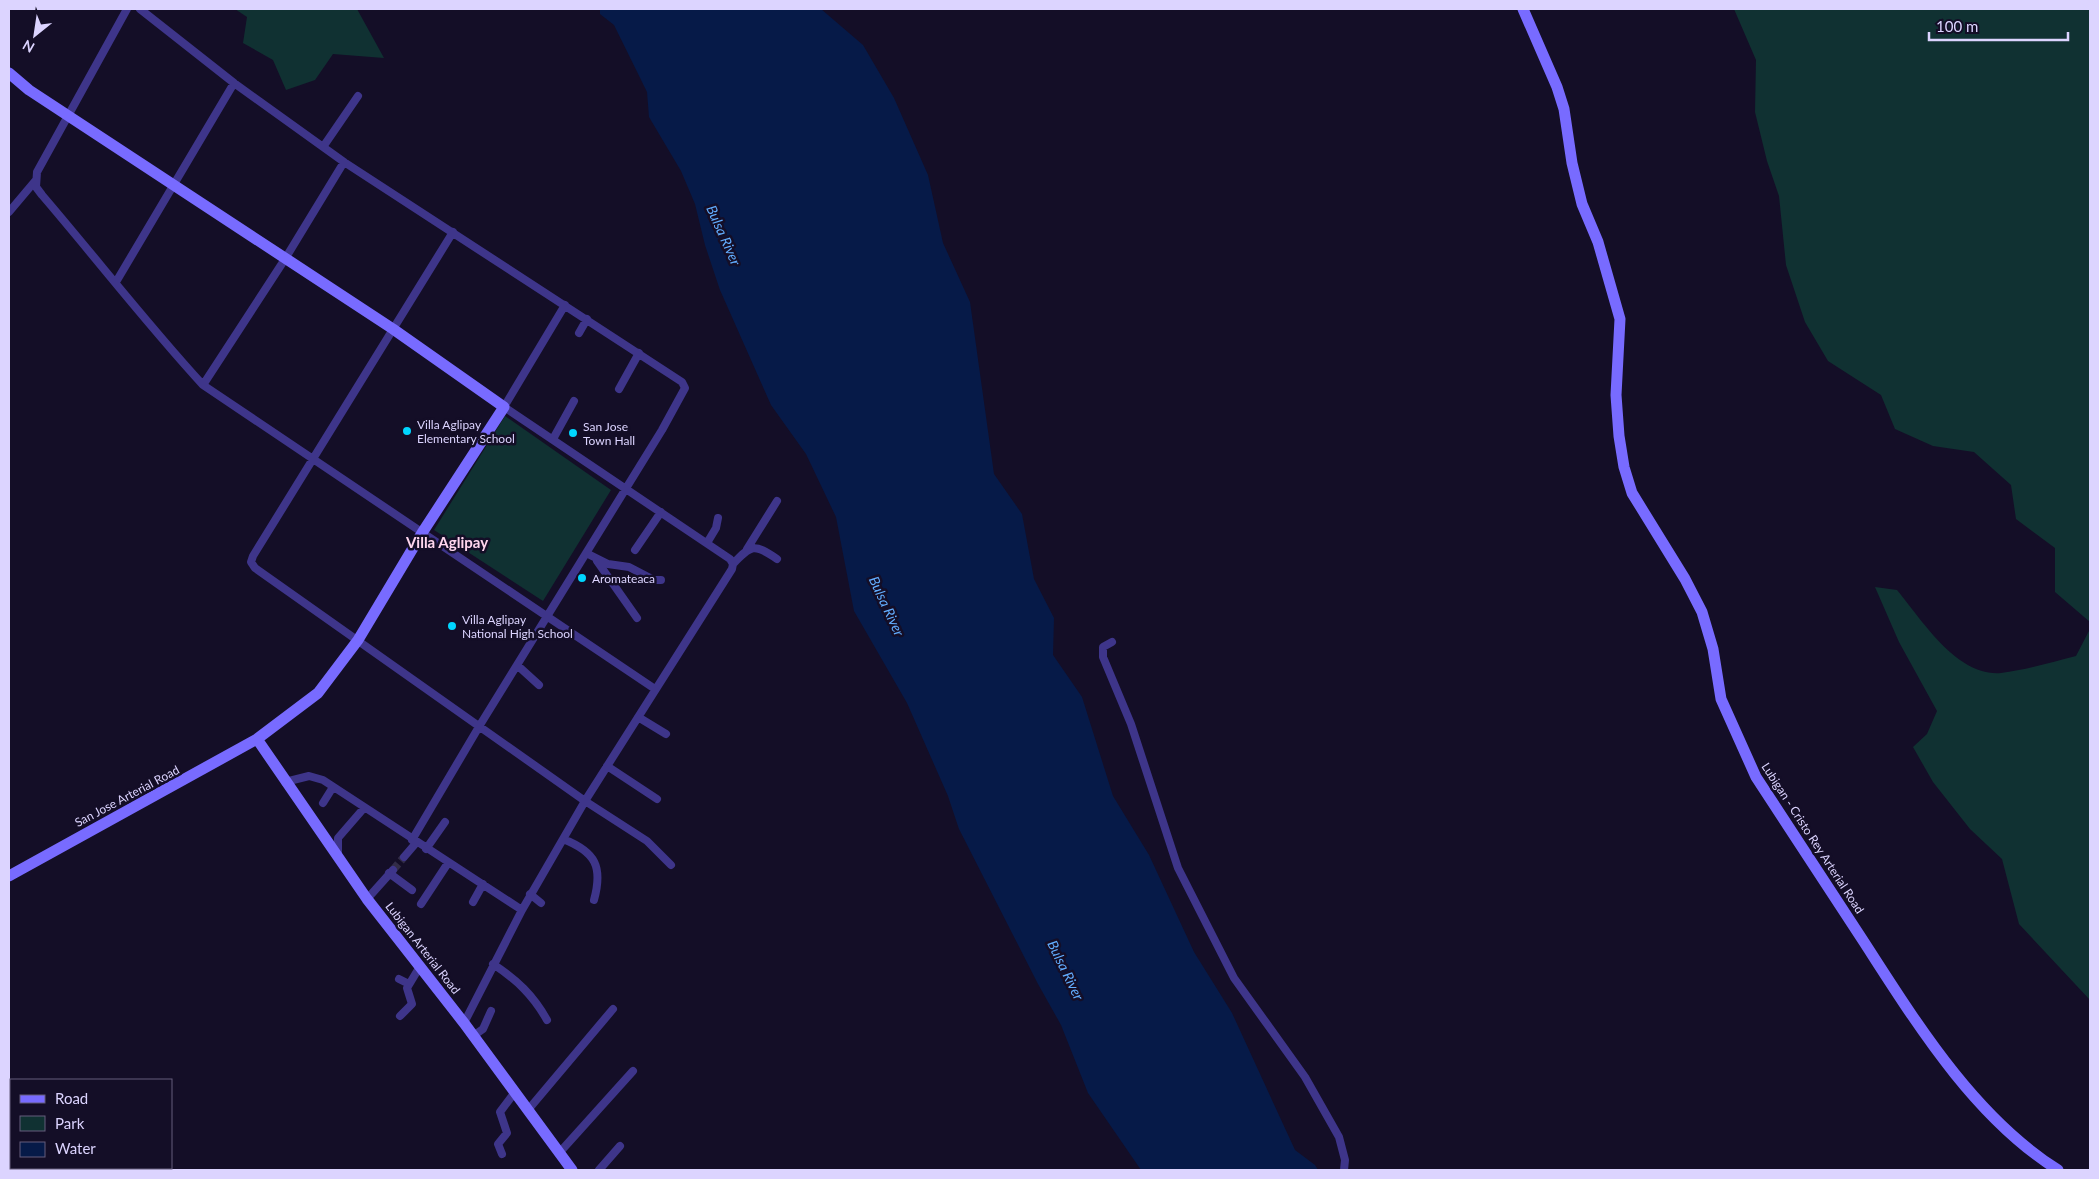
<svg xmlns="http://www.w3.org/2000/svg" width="2099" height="1179" font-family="Lato,sans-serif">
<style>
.green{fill:#103132}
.water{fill:#061a48}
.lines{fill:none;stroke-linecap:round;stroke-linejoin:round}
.street-tunnel{stroke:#322c47;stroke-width:8;stroke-dasharray:8 4;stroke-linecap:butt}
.street{stroke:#3e358a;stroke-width:8}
.secondary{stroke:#786bff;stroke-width:11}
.poi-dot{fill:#00d6ff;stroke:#140e27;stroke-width:2}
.labels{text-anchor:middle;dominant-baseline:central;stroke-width:5;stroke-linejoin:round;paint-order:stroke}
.poi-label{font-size:12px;fill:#dcd4ff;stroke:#140e27;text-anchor:start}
.street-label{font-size:12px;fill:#dcd4ff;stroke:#140e27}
.water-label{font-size:14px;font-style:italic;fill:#62adff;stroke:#140e27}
.quarter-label{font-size:15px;font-weight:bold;fill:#ffd6ee;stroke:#140e27}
</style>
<rect width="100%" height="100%" fill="#140e27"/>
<path class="green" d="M235,9H357L384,58L333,54L315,80L286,90L273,60L243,43L247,17Z
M1734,9H2090V622L2055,592V548L2016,519L2011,485L1974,452L1933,446L1895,429L1881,395L1828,361L1805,322L1786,265L1779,196L1767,161L1755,112L1756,60Z
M505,416L611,490L543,601L434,530Z
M1875,587L1897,590C1922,620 1957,677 2001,673C2026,670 2052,662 2076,656L2090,629V1000L2019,924L2002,859L1970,829L1933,782L1913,747L1927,734L1937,711L1899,642Z"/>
<path class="water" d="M600,9H821L863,45L894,98L928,175L943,243L970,302L994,474L1022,514L1034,579L1054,618L1053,655L1082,697L1113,796L1149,855L1194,952L1232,1013L1295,1150L1315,1165L1318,1170H1141L1088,1093L1061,1025L1038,984L959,829L948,796L907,703L854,611L836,517L806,454L771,405L720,290L705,245L695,204L681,171L649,117L647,92L614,25L600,14Z"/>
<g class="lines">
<path class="street-tunnel" d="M393,870L404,857"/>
<path class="street" d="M127,9L37,172L36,187L42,195C96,258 147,324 203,385L655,689
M140,9L234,83
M323,147L358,96
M9,212L36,180
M453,232L253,556L251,562L255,568L585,801L647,841L671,865
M116,282L234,83L344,162L682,382L685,388L662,430L480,725L412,840
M579,333L587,319
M203,385L285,259L344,162
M619,389L639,353
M553,439L574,401
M707,543L716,528L718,518
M747,549L777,501
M635,550L661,512
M586,553L608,564L629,567L654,580H661
M597,561L637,618
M733,564C751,545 754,543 777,559
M1112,642L1103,647V657L1131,724L1178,868L1234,978L1305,1077L1339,1137L1345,1160L1344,1170
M517,665L539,685
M638,717L666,734
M607,766L657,799
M285,782L309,776L323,780L522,910L585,801L732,569L733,564L730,559L504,407L565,305
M323,803L333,787
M563,839C596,852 603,867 594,900
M426,849L445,822
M338,854V838L364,808
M404,857L416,843
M389,873L412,890
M530,894L541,903
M367,899L393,870
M473,902L483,884
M421,904L448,863
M493,964C517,980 533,995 547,1020
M399,979L409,984
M400,1016L412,1004L407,988L419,968
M464,1023L522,910
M473,1036L483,1029L491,1011
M528,1110L613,1009
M560,1152L633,1071
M502,1154L498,1144L507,1133L500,1112L515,1092
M599,1170L620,1146"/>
<path class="secondary" d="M1523,9L1557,87L1564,109L1572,163L1582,204L1598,242L1620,319L1616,395L1619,436L1624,467L1632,493L1685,579L1702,612L1713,649L1721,699L1756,777C1792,832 1828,887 1864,942C1917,1024 1974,1117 2058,1170
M9,73L29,90L393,329L504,407L422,533L358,640L318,693L257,739L9,876
M257,739L367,899L464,1023L572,1170"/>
</g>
<g class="poi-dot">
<circle cx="407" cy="431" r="5"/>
<circle cx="573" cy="433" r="5"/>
<circle cx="582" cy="578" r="5"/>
<circle cx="452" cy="626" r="5"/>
</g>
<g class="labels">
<g class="poi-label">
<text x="417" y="424">Villa Aglipay<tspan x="417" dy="14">Elementary School</tspan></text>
<text x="583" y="426">San Jose<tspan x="583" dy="14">Town Hall</tspan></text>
<text x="592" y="578">Aromateaca</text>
<text x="462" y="619">Villa Aglipay<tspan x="462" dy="14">National High School</tspan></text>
</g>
<g class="street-label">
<text transform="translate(127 796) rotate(-28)">San Jose Arterial Road</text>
<text transform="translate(1813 838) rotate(57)">Lubigan - Cristo Rey Arterial Road</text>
<text transform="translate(423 948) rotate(52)">Lubigan Arterial Road</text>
</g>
<g class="water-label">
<text transform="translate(724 235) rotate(66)">Bulsa River</text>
<text transform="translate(887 606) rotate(65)">Bulsa River</text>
<text transform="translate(1066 970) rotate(64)">Bulsa River</text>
</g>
<g class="quarter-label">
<text x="447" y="542">Villa Aglipay</text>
</g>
</g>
<rect width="2099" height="1179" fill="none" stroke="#dcd4ff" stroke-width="20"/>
<rect x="10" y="1079" width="162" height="90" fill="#140e27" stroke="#645d7d"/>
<rect x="20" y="1095" width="25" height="8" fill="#786bff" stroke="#645d7d"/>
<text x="55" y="1104" font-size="15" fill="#dcd4ff">Road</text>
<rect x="20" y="1116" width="25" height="15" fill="#103132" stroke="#645d7d"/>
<text x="55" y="1129" font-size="15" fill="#dcd4ff">Park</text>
<rect x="20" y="1142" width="25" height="15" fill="#061a48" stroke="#645d7d"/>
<text x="55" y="1154" font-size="15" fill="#dcd4ff">Water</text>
<g transform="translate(35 35) rotate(210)" stroke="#140e27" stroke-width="4" paint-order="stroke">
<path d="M0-4L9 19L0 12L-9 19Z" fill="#dcd4ff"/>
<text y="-8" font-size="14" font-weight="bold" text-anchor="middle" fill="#dcd4ff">N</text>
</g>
<path d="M1929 32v8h139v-8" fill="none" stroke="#dcd4ff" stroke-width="2.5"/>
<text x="1936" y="32" font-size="15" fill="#dcd4ff" stroke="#140e27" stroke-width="4" paint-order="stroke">100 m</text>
</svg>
